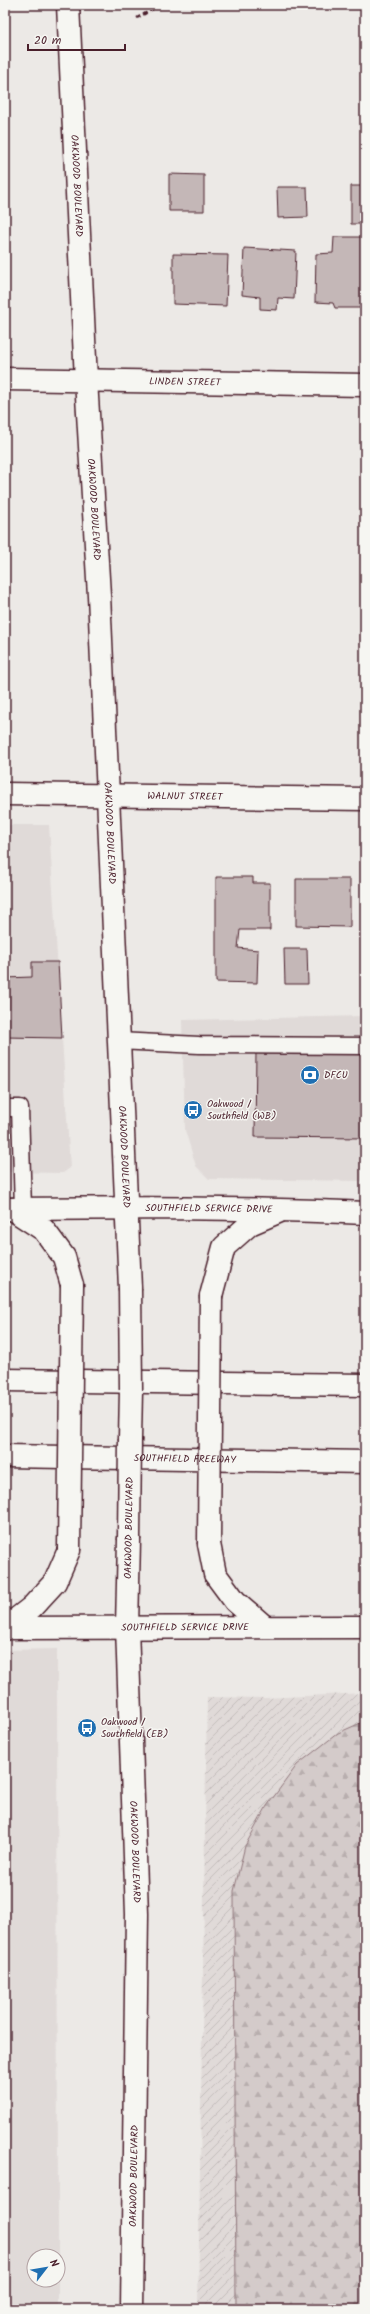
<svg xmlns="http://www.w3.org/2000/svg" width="370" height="2314" font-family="Kalam,sans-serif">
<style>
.built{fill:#e0dad8}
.industrial{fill:url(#industrial-furrows)}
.forest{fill:url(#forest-firs);stroke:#8f757a}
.building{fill:#c4b7b7;stroke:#4a1f2b}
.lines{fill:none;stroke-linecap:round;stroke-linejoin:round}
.lane-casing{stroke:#4a1f2b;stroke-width:19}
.street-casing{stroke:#4a1f2b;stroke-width:25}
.secondary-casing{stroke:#4a1f2b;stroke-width:25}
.highway-casing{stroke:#4a1f2b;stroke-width:25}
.path{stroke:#4a1f2b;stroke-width:2.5;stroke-dasharray:4 3;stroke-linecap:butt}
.lane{stroke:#f6f6f2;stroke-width:16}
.street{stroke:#f6f6f2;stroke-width:22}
.secondary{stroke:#f6f6f2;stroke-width:22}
.highway{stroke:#f6f6f2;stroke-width:22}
.secondary-bridge-casing{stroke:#4a1f2b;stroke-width:25;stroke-linecap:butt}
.secondary-bridge{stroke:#f6f6f2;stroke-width:22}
.labels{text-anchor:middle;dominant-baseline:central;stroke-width:3;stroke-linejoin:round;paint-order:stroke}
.street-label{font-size:10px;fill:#4a1f2b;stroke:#f6f6f2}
.poi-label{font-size:10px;fill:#4a1f2b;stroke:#f6f6f2;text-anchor:start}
</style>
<defs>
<pattern id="industrial-furrows" width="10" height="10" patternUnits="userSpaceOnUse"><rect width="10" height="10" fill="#e0dad8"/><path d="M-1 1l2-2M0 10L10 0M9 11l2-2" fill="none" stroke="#c2bbba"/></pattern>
<pattern id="forest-firs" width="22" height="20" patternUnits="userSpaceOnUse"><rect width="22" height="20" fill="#d4cbca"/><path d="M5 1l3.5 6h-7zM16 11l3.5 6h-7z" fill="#b8aeae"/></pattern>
</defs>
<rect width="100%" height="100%" fill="#ece9e6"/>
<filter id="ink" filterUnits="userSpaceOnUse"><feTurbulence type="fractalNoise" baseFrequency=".025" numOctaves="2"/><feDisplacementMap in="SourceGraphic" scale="8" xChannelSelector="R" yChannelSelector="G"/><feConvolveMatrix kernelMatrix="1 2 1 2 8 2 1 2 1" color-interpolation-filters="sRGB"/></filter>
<g filter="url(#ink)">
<path class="built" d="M5,825H49L70,1168L63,1173L5,1172Z
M365,1016V1181L209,1179L196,1166L185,1130L182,1020Z
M57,1649L58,2256H34V2280H58V2309H5V1650Z"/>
<path class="industrial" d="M365,1693V2309H198L207,1697L266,1698Z"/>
<path class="forest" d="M365,1721V2309H236L234,1891L245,1846L267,1806L297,1765L338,1733Z"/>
<path class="building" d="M169,174L204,175V211H169Z
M351,186H365V224H351Z
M277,187H307L308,217L278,218Z
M334,237H365V308H335L333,303L315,302L316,254L333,253Z
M244,248L296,251L294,299L278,298L277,310L260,309V297L242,295Z
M173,254L228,255L226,306L173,304Z
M216,877H253V883H270V930H240L238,948L258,950L257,983L216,982Z
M296,879H350V927L296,926Z
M284,949H307L308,984H285Z
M32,962H58L62,1038L5,1037V978L32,977Z
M256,1051L365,1053L364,1138L255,1137Z"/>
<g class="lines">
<g class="lane-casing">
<path id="lane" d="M118,1041L199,1045L365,1046
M5,1108H20L23,1209"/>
</g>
<g class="street-casing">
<g id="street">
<path id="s1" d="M5,379L365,385"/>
<path id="s2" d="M5,794L365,799"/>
</g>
</g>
<g class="secondary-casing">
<g id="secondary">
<path id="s3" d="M68,5L86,380L99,595L130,1288"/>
<path id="s4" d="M5,1209C125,1208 245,1207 365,1213"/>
<path d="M12,1209L44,1230L64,1257L72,1285"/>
<path d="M211,1296L224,1247L250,1224L278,1212"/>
<path d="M130,1439L131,1390"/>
<path id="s5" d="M129,1540L127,1627L137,1914L132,2309"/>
<path d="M209,1544L215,1574L235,1601L265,1627"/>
<path id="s6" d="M5,1628L365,1627"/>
<path d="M5,1628L32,1607L55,1582L69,1550"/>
</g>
</g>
<g class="highway-casing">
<g id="highway">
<path d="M5,1380L365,1385"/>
<path id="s7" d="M5,1456L365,1462"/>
</g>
</g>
<path class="path" d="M137,18L160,5"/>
<use href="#lane" class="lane"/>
<use href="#street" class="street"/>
<use href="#secondary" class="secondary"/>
<use href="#highway" class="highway"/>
<g class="secondary-bridge-casing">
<path id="secondary-bridge" d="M130,1288L131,1390
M129,1540L130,1439
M209,1544L211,1296
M69,1550L72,1285"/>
</g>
<use href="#secondary-bridge" class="secondary-bridge"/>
</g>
</g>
<defs>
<g id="bank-disc" transform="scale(1)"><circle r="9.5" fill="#1f6fb2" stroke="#f6f6f2"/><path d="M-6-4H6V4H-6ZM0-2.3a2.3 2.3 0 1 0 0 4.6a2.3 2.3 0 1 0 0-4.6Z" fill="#fff"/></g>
<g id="bus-disc" transform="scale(1)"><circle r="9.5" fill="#1f6fb2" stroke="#f6f6f2"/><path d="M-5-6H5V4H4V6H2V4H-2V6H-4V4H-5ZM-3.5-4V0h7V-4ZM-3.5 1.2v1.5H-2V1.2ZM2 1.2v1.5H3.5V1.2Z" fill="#fff"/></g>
</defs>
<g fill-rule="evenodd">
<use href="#bank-disc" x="310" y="1075"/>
<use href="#bus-disc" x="193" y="1110"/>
<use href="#bus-disc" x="87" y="1728"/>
</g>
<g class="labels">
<g class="street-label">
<text stroke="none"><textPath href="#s3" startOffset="181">OAKWOOD BOULEVARD</textPath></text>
<text stroke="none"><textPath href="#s1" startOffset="180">LINDEN STREET</textPath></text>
<text stroke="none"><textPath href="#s3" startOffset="505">OAKWOOD BOULEVARD</textPath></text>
<text stroke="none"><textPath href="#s2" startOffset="180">WALNUT STREET</textPath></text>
<text stroke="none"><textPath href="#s3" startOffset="829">OAKWOOD BOULEVARD</textPath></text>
<text stroke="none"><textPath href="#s3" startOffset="1153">OAKWOOD BOULEVARD</textPath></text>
<text stroke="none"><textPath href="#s4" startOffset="204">SOUTHFIELD SERVICE DRIVE</textPath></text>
<text stroke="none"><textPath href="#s7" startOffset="180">SOUTHFIELD FREEWAY</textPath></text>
<text transform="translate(129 1528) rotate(-89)">OAKWOOD BOULEVARD</text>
<text stroke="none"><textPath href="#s6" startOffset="180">SOUTHFIELD SERVICE DRIVE</textPath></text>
<text stroke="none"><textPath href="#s5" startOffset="312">OAKWOOD BOULEVARD</textPath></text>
<text transform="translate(134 2176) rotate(-89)">OAKWOOD BOULEVARD</text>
</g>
<g class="poi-label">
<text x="324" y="1075">DFCU</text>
<text x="207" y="1104">Oakwood /<tspan x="207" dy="12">Southfield (WB)</tspan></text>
<text x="101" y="1722">Oakwood /<tspan x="101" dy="12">Southfield (EB)</tspan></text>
</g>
</g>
<rect width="370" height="2314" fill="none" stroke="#f6f6f2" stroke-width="20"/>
<rect x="10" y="10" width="350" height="2294" fill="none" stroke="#4a1f2b" stroke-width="1.5" filter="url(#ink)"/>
<g transform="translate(46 2268) rotate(59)"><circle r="19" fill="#f6f6f2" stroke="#b1a0a2"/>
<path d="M0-3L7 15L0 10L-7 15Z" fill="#1f6fb2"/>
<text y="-6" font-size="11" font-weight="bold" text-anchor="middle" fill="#4a1f2b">N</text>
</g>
<path d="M28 44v6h97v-6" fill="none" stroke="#4a1f2b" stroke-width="2"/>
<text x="34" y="44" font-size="12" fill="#4a1f2b" stroke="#f6f6f2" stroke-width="3" paint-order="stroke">20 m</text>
</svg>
